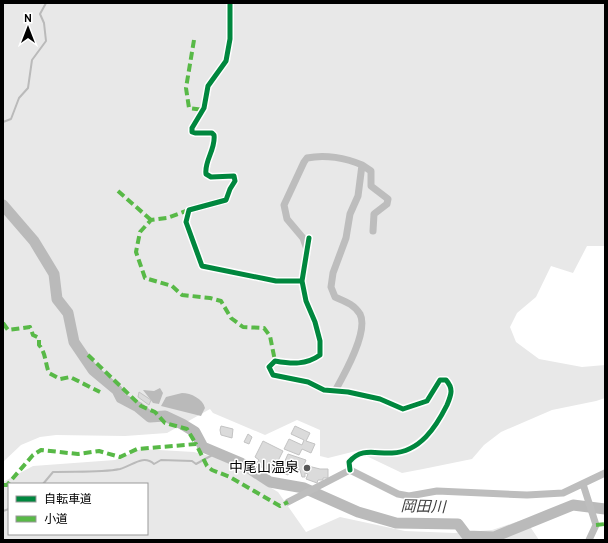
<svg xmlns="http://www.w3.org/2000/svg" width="608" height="543" font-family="Overpass,'Noto Sans JP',sans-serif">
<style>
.green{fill:#e8e8e8;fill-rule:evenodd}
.water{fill:#bababa}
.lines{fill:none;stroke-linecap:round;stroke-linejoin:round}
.stream{stroke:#bababa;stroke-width:2}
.river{stroke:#bababa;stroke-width:11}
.building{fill:#dbdbdb;stroke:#c3c3c3}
.minor{stroke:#bdbdbd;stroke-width:7}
.quiet{stroke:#58b947;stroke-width:4;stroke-dasharray:8 4;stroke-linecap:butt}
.cycleway-casing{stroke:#fff;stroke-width:8}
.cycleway{stroke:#00873e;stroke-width:5}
.poi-dot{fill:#595959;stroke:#fff;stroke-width:1.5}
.labels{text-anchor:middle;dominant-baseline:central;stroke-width:3;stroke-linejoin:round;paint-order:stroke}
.poi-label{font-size:14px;fill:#000;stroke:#fff;text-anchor:end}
.water-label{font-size:15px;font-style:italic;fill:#3d3d3d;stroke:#fff}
</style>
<rect width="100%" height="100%" fill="#fff"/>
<path class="green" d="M3,3H605V246H587L573,273L551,266L536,297L517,313L510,327L516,342L539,359L582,367L605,365V398L596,401L552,410L501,432L484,445L472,459L423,469L402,473L356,451L328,458L320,456V430L297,420L265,435L213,413L210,409L167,433L125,436L56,435L40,437L21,445L3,462Z
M141,449L194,452L222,459L278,492L306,532L340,517L405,531L454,533L492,530L525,519L539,540H3V482L33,466L115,460ZM9,484H147V534H9Z"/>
<path class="water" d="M160,388L163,393L159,404L153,403L143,390L154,391Z
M182,393C191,393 203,399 205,408L201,416L161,406L166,397Z"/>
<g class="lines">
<path class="stream" d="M3,122L11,119L19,98L28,88L32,60L46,41L44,23L40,14L46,3
M43,484L53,472C73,471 100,473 120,469C132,466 143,454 154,464L161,460L192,461L196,464L216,453
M3,511L9,509"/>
<path class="river" d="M3,205L34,241L54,274L57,299L68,313L74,342L93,370L117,390L121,398L138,407L150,417L165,416L182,424L195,432L203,447L241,463L270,482L304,488L358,512L396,523L458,524L467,536L494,537L573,505L605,509"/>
</g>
<path class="building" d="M139,392L151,400L149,405L138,397Z
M221,426L233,429L232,438L221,435L220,430Z
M295,426L310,433L306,441L315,444L311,453L302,449L299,455L284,449L289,439L302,445L304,440L291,434Z
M248,434L252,437L249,444L244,442Z
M263,441L283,451L272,473L256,464L259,460L255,457Z
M288,454L306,460L304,465L320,469H328V478H323V480H318L317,483L306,479L308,474L305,473V477H302L300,470L292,467L288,475L280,472Z"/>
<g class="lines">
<path class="minor" d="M230,3V39L226,61L208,86L204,108L192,128V132L195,133H212L214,135C216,149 204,161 206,174L211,177L234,176L235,181L230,189L226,200L189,210L186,222L202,266L276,281H302
M309,238L302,281L306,301L315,322L320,341V355C306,365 292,364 275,361L269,367L273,375L308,382L324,390L348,392L380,399L403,409L427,401L440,380H446C454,389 451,395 447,405C436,427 420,452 392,453C375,454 362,447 349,462L350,470
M307,249L303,238L287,219L284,205L304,162L307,158C325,154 346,158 362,165
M335,391C344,375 369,331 360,314C354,304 344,301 335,297L331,287L333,273L346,238L350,214L358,196L362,165L371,171V186L388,199L387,204L374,214L373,231
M583,484L596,525L589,540
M288,502L350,470L398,494L409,496L437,491L527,495L563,493L605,473"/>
<path class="quiet" d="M194,40L186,88L189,108L203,110
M118,191L151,220
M189,210L167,218L151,220L140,232L136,252L145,278L172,286L182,295L210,298L221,301L231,318L243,327L264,328L270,336L275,361
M3,323L8,330L30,327L33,335L39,338V345C46,353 45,363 49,373L60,379L70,377L100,392
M88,355L141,406L155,412L165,423L187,429L196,444
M3,485H7L33,455L41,450L78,454L99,451L120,457L137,449L196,444L207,466L212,470L230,477L280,506L288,502
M596,525L605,524"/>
<g class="cycleway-casing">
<path id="cycleway" d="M230,3V39L226,61L208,86L204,108L192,128V132L195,133H212L214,135C216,149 204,161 206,174L211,177L234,176L235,181L230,189L226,200L189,210L186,222L202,266L276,281H302
M309,238L302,281L306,301L315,322L320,341V355C306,365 292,364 275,361L269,367L273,375L308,382L324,390L348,392L380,399L403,409L427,401L440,380H446C454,389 451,395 447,405C436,427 420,452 392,453C375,454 362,447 349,462L350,470"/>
</g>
<use href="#cycleway" class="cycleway"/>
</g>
<circle class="poi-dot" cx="307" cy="468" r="4"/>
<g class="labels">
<g class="poi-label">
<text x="299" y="468">中尾山温泉</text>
</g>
<g class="water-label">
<text transform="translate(423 508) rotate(1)">岡田川</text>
</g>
</g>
<rect width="608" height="543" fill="none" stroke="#000000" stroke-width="8"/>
<rect x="8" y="483" width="140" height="52" fill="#ffffff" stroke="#999999"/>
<rect x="16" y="496" width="20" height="6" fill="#00873e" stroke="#999999"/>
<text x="44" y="503" font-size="12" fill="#000000">自転車道</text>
<rect x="16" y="516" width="20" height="6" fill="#58b947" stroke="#999999"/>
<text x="44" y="523" font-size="12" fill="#000000">小道</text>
<g transform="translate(28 28)" stroke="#ffffff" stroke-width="3" paint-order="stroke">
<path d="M0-3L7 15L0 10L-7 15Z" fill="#000000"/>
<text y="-6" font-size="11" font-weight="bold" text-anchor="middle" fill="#000000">N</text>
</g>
</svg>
